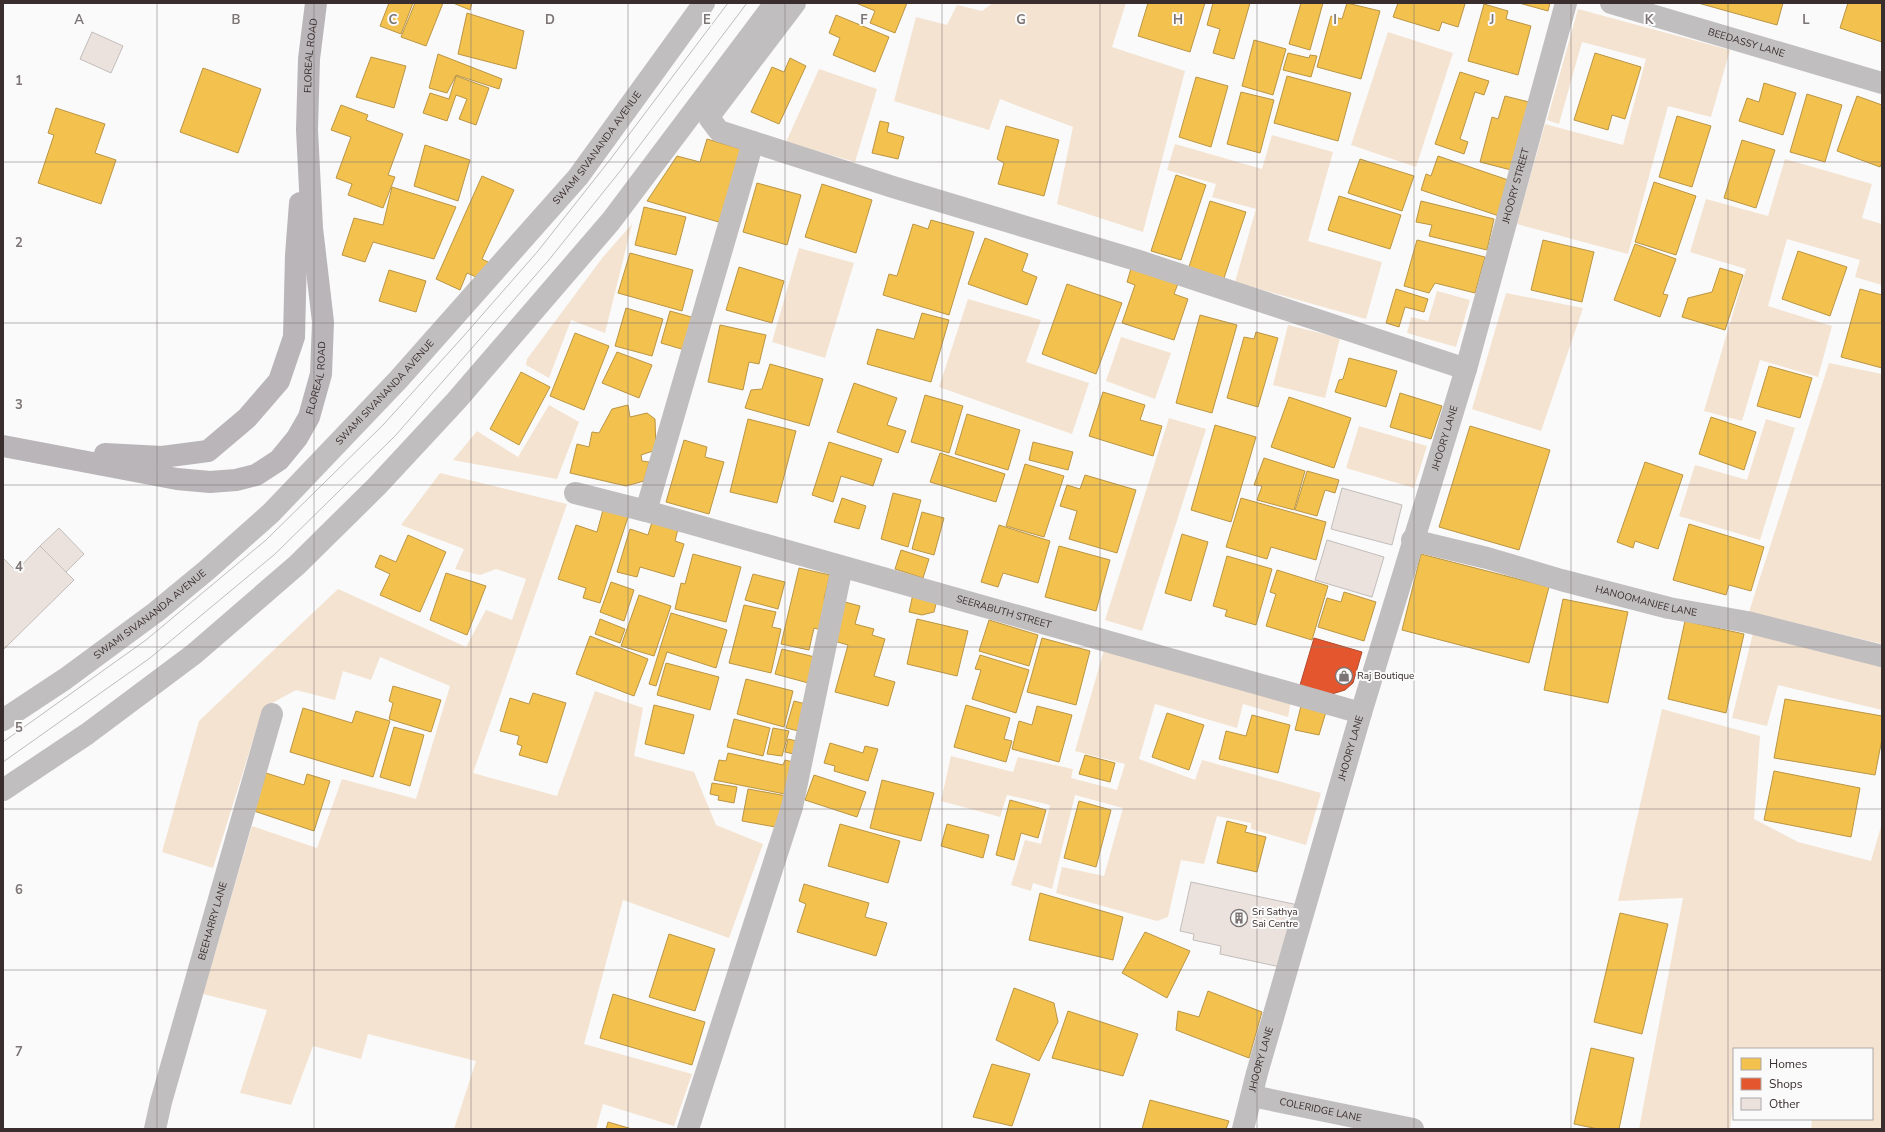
<svg xmlns="http://www.w3.org/2000/svg" width="1885" height="1132" font-family="'Nunito Sans',sans-serif">
<style>
.green{fill:#f4e3d0}
.homes{fill:#f2c14e;stroke:#bb9544}
.shops{fill:#e4572e;stroke:#b14a2e}
.building{fill:#ebe2de;stroke:#c2bdbb}
.lines{fill:none;stroke-linecap:round;stroke-linejoin:round}
.minor{stroke:#c1bebf;stroke-width:22}
.major{stroke:#b9b5b8;stroke-width:22}
.tram{stroke:#bebcbe;stroke-width:1}
.grid{fill:none;stroke:#7d7575;stroke-width:1;stroke-opacity:0.55}
.labels{text-anchor:middle;dominant-baseline:central;stroke-width:4;stroke-linejoin:round;paint-order:stroke}
.street-label{font-size:10px;fill:#3a2d2d;stroke:#fafafa}
.poi-label{font-size:10px;fill:#3a2d2d;stroke:#fafafa;text-anchor:start}
.grid-label{font-size:13px;text-anchor:middle;font-weight:bold;fill:#7d7575;stroke:#fafafa;stroke-width:4;stroke-linejoin:round;paint-order:stroke}
</style>
<rect width="100%" height="100%" fill="#fafafa"/>
<path class="green" d="M993,3H1126L1112,47L1185,71L1143,232L1057,204L1073,127L1000,99L989,130L894,101L916,17L947,25L957,5L982,11Z
M1578,9L1730,50L1711,117L1668,106L1628,254L1517,224L1545,124L1623,145L1646,59L1582,42L1559,124L1547,120Z
M1388,32L1453,53L1416,167L1351,145Z
M819,69L877,89L855,162L786,142Z
M1272,135L1333,152L1308,241L1382,262L1366,319L1235,282L1256,209L1212,197L1216,184L1167,170L1175,144L1262,169Z
M1785,159L1872,184L1862,218L1882,224V285L1855,277L1860,260L1787,239L1768,306L1832,326L1818,377L1760,360L1742,421L1704,411L1746,269L1690,252L1706,199L1768,216Z
M632,224L605,333L571,320L549,378L526,365L527,359L603,257Z
M799,248L854,263L825,358L772,342Z
M1437,291L1470,300L1456,347L1407,333L1411,317L1428,321Z
M1506,293L1583,308L1541,431L1472,409Z
M968,299L1041,320L1026,362L1089,383L1072,434L939,387Z
M1288,325L1340,338L1325,398L1273,385Z
M1121,337L1171,353L1155,399L1106,381Z
M1829,363L1882,374V644L1749,612Z
M549,405L579,422L557,479L453,460L477,431L518,457Z
M1169,418L1206,429L1142,631L1105,620Z
M1766,419L1795,428L1760,540L1679,516L1695,465L1747,480Z
M1359,426L1427,446L1414,488L1346,468Z
M440,473L567,504L473,773L557,796L595,691L643,708L634,756L694,772L716,825L763,844L729,938L623,900L584,1044L692,1074L674,1126L603,1104L596,1129H454L476,1061L368,1034L361,1059L313,1046L291,1105L240,1093L267,1010L203,994L252,826L317,848L342,779L416,799L450,686L380,657L371,680L343,671L335,700L296,690L263,708L213,868L162,852L199,721L338,589L466,647L486,610L512,620L526,579L496,569L480,575L455,569L464,549L401,525Z
M1753,633L1882,665V710L1778,685L1767,726L1732,718Z
M1104,650L1291,701L1288,717L1243,704L1237,728L1155,704L1139,759L1195,780L1202,760L1321,793L1306,845L1251,829V823L1217,816L1204,864L1181,860L1168,917L1157,921L1056,893L1062,867L1104,876L1123,808L1075,795L1052,889L1033,883L1031,891L1011,885L1025,840L1041,844L1050,805L1007,795L1000,817L941,801L951,756L1013,772L1018,757L1073,769L1071,778L1117,790L1125,764L1075,751Z
M1662,709L1760,736L1754,819L1798,842L1871,861L1882,823V1129H1811L1812,1119H1872V1049H1734V1097L1730,1129H1639L1683,898L1618,901Z"/>
<path class="homes" d="M389,3H413L401,34L380,26Z
M415,3H443L426,46L401,37Z
M453,3H472L470,10Z
M856,3H907L895,33L870,23L875,11Z
M1148,3H1205L1190,52L1138,36Z
M1213,3H1250L1234,59L1213,53L1220,29L1207,25Z
M1301,3H1323L1310,50L1289,44Z
M1347,3L1380,11L1361,79L1317,67L1331,16L1342,19Z
M1398,3H1462L1465,4L1458,27L1442,22L1439,31L1393,17Z
M1519,3H1550L1548,11Z
M1698,3H1783L1777,25Z
M1848,3H1882V42L1840,28Z
M1484,4L1508,11L1506,19L1531,26L1518,75L1468,61Z
M467,13L524,31L516,69L458,54Z
M836,15L889,37L875,72L833,55L840,38L829,33Z
M1254,40L1286,49L1273,95L1242,86Z
M1288,53L1309,58L1310,55L1317,56L1311,77L1283,70Z
M1595,53L1641,67L1625,119L1612,115L1608,130L1574,120Z
M438,54L502,79L499,89L456,75L447,93L429,88Z
M371,57L406,66L394,108L356,97Z
M790,58L806,66L779,124L751,112L772,67L784,72Z
M203,68L261,89L238,153L180,132Z
M1460,72L1489,81L1484,95L1475,92L1460,139L1468,142L1464,154L1435,144Z
M456,76L489,88L476,125L459,119L467,99L456,95L447,121L423,113L430,93L449,99Z
M1287,76L1351,93L1338,141L1274,123Z
M1196,77L1228,86L1211,147L1179,137Z
M1764,83L1796,93L1783,135L1739,121L1747,98L1759,102Z
M1241,92L1274,100L1260,153L1227,144Z
M1807,94L1842,105L1825,162L1790,152Z
M1505,96L1529,102L1511,170L1480,162L1492,117L1498,119Z
M1857,96L1882,105V162L1880,167L1837,151Z
M341,105L368,115L366,120L403,134L388,175L395,177L383,208L348,195L352,184L336,178L351,137L331,130Z
M56,108L105,124L95,153L116,160L101,204L38,183L54,135L48,133Z
M1677,116L1711,126L1692,187L1659,177Z
M880,121L889,123L887,132L904,137L898,159L872,153Z
M1006,126L1059,140L1044,196L998,184L1004,163L997,159Z
M707,139L744,150L722,223L647,201L677,156L700,162Z
M1742,140L1775,150L1756,208L1724,198Z
M425,145L470,160L458,201L414,186Z
M1438,156L1511,181L1499,216L1421,190L1426,174L1431,176Z
M1360,159L1414,176L1402,211L1348,193Z
M1176,175L1206,185L1181,260L1151,251Z
M482,176L514,190L482,259L490,263L483,280L467,273L460,290L436,279Z
M1654,182L1696,196L1676,255L1635,242Z
M757,183L801,195L787,245L743,232Z
M822,184L872,200L856,253L805,237Z
M392,187L456,207L434,259L373,242L365,262L342,255L354,218L383,225Z
M1339,196L1401,215L1390,249L1328,230Z
M1210,201L1246,212L1223,281L1188,270Z
M1421,201L1494,219L1487,250L1429,236L1432,225L1416,222Z
M644,207L686,217L676,255L635,245Z
M931,220L974,232L949,315L883,295L889,274L897,276L913,224L928,229Z
M985,238L1028,254L1022,271L1037,277L1027,305L968,284Z
M1417,240L1485,257L1475,293L1435,283L1429,293L1404,286Z
M1543,240L1594,252L1582,302L1531,290Z
M1635,244L1676,259L1663,294L1668,295L1660,317L1614,300Z
M1798,251L1847,267L1830,316L1782,299Z
M630,253L693,270L682,311L618,293Z
M1132,265L1179,281L1174,294L1188,299L1174,340L1122,323L1135,285L1127,282Z
M739,267L784,281L772,323L726,310Z
M1720,268L1743,275L1725,330L1682,317L1688,298L1712,292Z
M389,270L426,281L416,312L379,301Z
M1067,284L1122,303L1096,374L1042,354Z
M1396,289L1428,299L1424,312L1405,307L1399,327L1386,323Z
M1860,289L1882,295V368L1841,357Z
M626,308L663,319L652,356L615,346Z
M670,311L695,318L685,350L661,343Z
M922,313L949,320L931,382L867,364L877,329L914,339Z
M1200,315L1237,325L1212,413L1176,403Z
M720,325L766,335L759,364L749,362L743,390L708,382Z
M1256,332L1278,338L1258,407L1227,398L1244,337L1254,339Z
M575,333L609,346L584,410L550,396Z
M617,352L652,365L639,398L602,383Z
M1349,358L1397,371L1386,407L1335,392L1339,380L1343,379Z
M770,364L823,379L809,426L745,408L751,390L762,389Z
M1769,366L1812,378L1800,418L1757,406Z
M521,372L550,387L519,445L490,429Z
M854,383L897,398L887,425L906,431L898,453L837,432Z
M1103,392L1145,405L1140,420L1162,426L1153,456L1089,436Z
M1400,393L1442,406L1431,439L1390,427Z
M925,395L963,406L949,453L911,442Z
M1289,397L1351,418L1334,468L1271,447Z
M628,405L630,417L647,413L655,419L656,450L641,455L642,461L649,462L644,481L626,486L570,473L577,444L589,447L592,432L599,433L612,409Z
M967,414L1020,430L1008,470L955,454Z
M1711,417L1756,432L1744,470L1699,454Z
M748,419L796,431L777,503L730,492Z
M1215,425L1256,437L1231,522L1191,510Z
M1470,426L1550,450L1519,550L1439,527Z
M684,440L707,447L705,457L724,462L709,514L666,502Z
M829,442L882,459L873,486L841,476L833,502L812,495Z
M1033,442L1073,452L1068,470L1029,460Z
M940,453L1005,474L996,502L930,482Z
M1264,458L1305,471L1294,510L1257,500L1262,486L1254,485Z
M1645,462L1683,475L1658,549L1635,541L1633,548L1617,542Z
M1025,464L1064,476L1044,537L1006,526Z
M1307,471L1339,480L1335,493L1325,490L1317,516L1295,510Z
M1085,475L1136,490L1117,553L1069,539L1077,511L1060,506L1067,485L1080,489Z
M893,493L921,500L908,547L881,539Z
M842,498L866,506L859,529L834,522Z
M1241,498L1326,522L1316,560L1271,547L1267,559L1226,547Z
M603,510L628,517L600,603L583,598L586,588L558,579L576,525L597,532Z
M922,512L944,518L934,555L912,549Z
M652,522L678,529L675,541L684,544L674,577L640,567L637,577L617,572L630,529L648,535Z
M1689,524L1764,547L1751,591L1729,585L1726,595L1673,580Z
M999,525L1050,541L1038,583L1003,573L998,587L981,582Z
M1182,534L1208,542L1191,601L1165,593Z
M408,535L446,552L420,612L380,595L390,574L375,567L380,555L396,562Z
M1059,546L1110,560L1096,611L1045,597Z
M901,550L929,559L923,578L895,569Z
M693,554L741,567L726,622L675,609L681,583L685,584Z
M1421,554L1549,587L1529,663L1402,630Z
M1227,556L1272,569L1256,625L1225,616L1227,610L1213,606Z
M799,568L830,575L824,599L832,603L825,631L814,628L809,650L781,644Z
M1277,570L1328,586L1312,640L1266,626L1276,594L1270,592Z
M446,573L486,586L467,635L430,620Z
M753,574L785,582L778,609L745,600Z
M611,582L634,590L624,621L600,612Z
M1344,592L1376,602L1364,641L1318,627L1327,598L1341,602Z
M913,594L937,600L934,612L922,615L909,612Z
M639,595L671,606L654,656L621,646Z
M1563,599L1628,612L1608,703L1544,690Z
M845,602L860,606L855,624L874,629L872,635L885,639L874,676L895,682L888,706L835,692L848,645L834,641Z
M744,605L776,612L772,627L781,629L771,673L729,663Z
M671,613L727,630L716,668L667,652L656,686L649,684Z
M600,619L625,629L620,643L595,634Z
M917,619L968,631L957,676L907,664Z
M989,620L1038,635L1029,666L979,651Z
M1685,621L1744,634L1726,713L1668,699Z
M590,636L648,659L634,696L576,674Z
M1042,638L1090,651L1076,705L1027,692Z
M782,649L819,658L812,684L775,674Z
M980,655L1029,670L1016,713L972,699L981,670L975,669Z
M666,663L719,677L710,710L657,695Z
M746,679L793,691L784,727L737,714Z
M393,686L441,700L431,732L389,719L393,703L389,701Z
M533,693L566,703L547,763L519,755L522,746L517,744L519,736L500,731L510,698L529,704Z
M1785,699L1882,716V739L1875,775L1774,758Z
M794,701L810,705L803,732L786,728Z
M654,705L694,715L684,754L645,744Z
M966,705L1010,718L1004,739L1012,741L1006,762L954,747Z
M1037,706L1072,715L1059,762L1012,749L1019,721L1032,725Z
M1301,706L1326,712L1319,735L1295,730Z
M303,708L352,723L356,711L390,721L373,777L290,752Z
M1167,713L1204,725L1189,770L1152,757Z
M1252,715L1290,725L1278,773L1219,759L1226,731L1246,736Z
M734,719L770,728L763,756L727,747Z
M394,727L424,735L410,786L380,777Z
M773,728L789,731L782,756L767,754Z
M788,739L801,742L798,755L785,752Z
M830,743L863,753L865,746L878,749L868,781L834,771L835,766L824,763Z
M728,753L783,765L785,760L797,763L790,795L714,780L719,760L726,761Z
M1085,755L1115,763L1110,782L1079,774Z
M1774,771L1860,788L1851,837L1764,820Z
M266,773L304,785L307,774L330,781L314,831L254,811Z
M814,775L866,792L857,817L805,800Z
M882,780L934,793L921,841L870,828Z
M712,783L737,787L734,803L718,800L719,796L710,794Z
M748,789L787,796L781,828L742,821Z
M1010,800L1046,810L1038,838L1021,833L1014,860L996,855Z
M1079,801L1111,810L1096,867L1064,858Z
M1227,821L1247,826L1245,832L1266,837L1257,872L1217,863Z
M840,824L900,841L888,883L828,866Z
M947,824L989,835L983,858L941,846Z
M804,884L869,903L865,917L887,923L876,956L797,932L806,904L799,901Z
M1040,893L1123,917L1113,960L1029,940Z
M1620,913L1668,924L1642,1034L1594,1022Z
M1145,932L1190,951L1167,998L1122,973Z
M669,934L715,949L695,1011L649,997Z
M1014,988L1054,1003L1058,1022L1039,1061L996,1040Z
M1208,991L1262,1012L1249,1058L1176,1030L1178,1011L1199,1017Z
M613,994L705,1022L692,1065L600,1038Z
M1068,1011L1138,1034L1123,1076L1052,1058Z
M1591,1048L1634,1058L1619,1129H1598L1574,1124Z
M992,1064L1030,1074L1012,1126L973,1117Z
M1150,1100L1229,1121L1226,1129H1142Z
M608,1122L632,1129H606Z"/>
<path class="shops" d="M1314,638L1362,652L1353,683L1345,690L1332,694L1300,685Z"/>
<path class="building" d="M92,32L123,46L111,73L80,59Z
M1342,488L1402,505L1392,545L1331,529Z
M59,528L84,554L66,572L40,546Z
M1327,540L1384,557L1372,597L1315,580Z
M40,546L74,580L3,650V558L16,571Z
M1191,882L1298,905L1285,968L1220,954L1221,946L1193,940L1194,934L1180,931Z"/>
<g class="lines">
<g class="minor">
<path d="M795,3L713,111L710,119L719,131L893,187L1136,260L1466,369"/>
<path id="s1" d="M1611,3L1882,83"/>
<path id="s2" d="M575,493L646,511L1361,713"/>
<path d="M646,511L753,142"/>
<path id="s3" d="M1412,540L1487,558L1561,580L1669,608L1747,622L1882,656"/>
<path id="s4" d="M3,720L65,679L156,612L207,570L271,513L398,380L578,177L704,3"/>
<path d="M3,790L87,734L194,654L297,565L377,486L456,401L611,221L775,3"/>
<path id="s5" d="M1252,1096L1413,1129"/>
<path id="s6" d="M155,1129L161,1102L272,714"/>
<path d="M688,1129L792,807L842,567"/>
<path id="s7" d="M1243,1129L1257,1073L1361,713L1466,369L1566,3"/>
</g>
<g class="major">
<path id="s8" d="M3,446L177,479L210,482L236,480L256,475L279,460L297,438L309,417L321,374L323,322L312,228L307,130L309,59L316,3"/>
<path d="M105,454L162,457L208,451L247,418L279,381L294,337L296,255L300,203"/>
</g>
<path class="tram" d="M3,742L146,640L266,540L383,425L461,339L538,251L609,161L728,3
M3,762L150,658L275,554L395,436L548,261L621,170L747,3"/>
</g>
<path class="grid" d="M157,3V1129M314,3V1129M471,3V1129M628,3V1129M785,3V1129M942,3V1129M1100,3V1129M1257,3V1129M1414,3V1129M1571,3V1129M1728,3V1129M3,162H1882M3,323H1882M3,485H1882M3,647H1882M3,809H1882M3,970H1882"/>
<defs>
<g id="shop-ring" transform="scale(0.9)"><circle r="9.5" fill="#fafafa" stroke="#7d7575" stroke-width="1.5"/><path d="M-5-2.5h2.3a2.7 3.5 0 0 1 5.4 0H5L5.5 6h-11ZM-1.5-2.5h3a1.5 2.3 0 0 0-3 0Z" fill="#7d7575"/></g>
<g id="building-ring" transform="scale(0.9)"><circle r="9.5" fill="#fafafa" stroke="#7d7575" stroke-width="1.5"/><path d="M-4-6H4V6H1V3H-1V6H-4ZM-2.5-4.3h1.7v1.8h-1.7ZM.8-4.3h1.7v1.8H.8ZM-2.5-1h1.7V.8h-1.7ZM.8-1h1.7V.8H.8Z" fill="#7d7575"/></g>
</defs>
<g fill-rule="evenodd">
<use href="#shop-ring" x="1344" y="676"/>
<use href="#building-ring" x="1239" y="918"/>
</g>
<g class="labels">
<g class="street-label">
<text stroke="none"><textPath href="#s1" startOffset="141">BEEDASSY LANE</textPath></text>
<text stroke="none"><textPath href="#s8" startOffset="701">FLOREAL ROAD</textPath></text>
<text stroke="none"><textPath href="#s4" startOffset="829">SWAMI SIVANANDA AVENUE</textPath></text>
<text stroke="none"><textPath href="#s7" startOffset="982">JHOORY STREET</textPath></text>
<text stroke="none"><textPath href="#s8" startOffset="377">FLOREAL ROAD</textPath></text>
<text stroke="none"><textPath href="#s4" startOffset="505">SWAMI SIVANANDA AVENUE</textPath></text>
<text stroke="none"><textPath href="#s7" startOffset="720">JHOORY LANE</textPath></text>
<text stroke="none"><textPath href="#s3" startOffset="242">HANOOMANJEE LANE</textPath></text>
<text stroke="none"><textPath href="#s2" startOffset="445">SEERABUTH STREET</textPath></text>
<text stroke="none"><textPath href="#s4" startOffset="181">SWAMI SIVANANDA AVENUE</textPath></text>
<text stroke="none"><textPath href="#s7" startOffset="396">JHOORY LANE</textPath></text>
<text stroke="none"><textPath href="#s6" startOffset="216">BEEHARRY LANE</textPath></text>
<text stroke="none"><textPath href="#s7" startOffset="72">JHOORY LANE</textPath></text>
<text stroke="none"><textPath href="#s5" startOffset="70">COLERIDGE LANE</textPath></text>
</g>
<g class="poi-label">
<text x="1357" y="676">Raj Boutique</text>
<text x="1252" y="912">Sri Sathya<tspan x="1252" dy="12">Sai Centre</tspan></text>
</g>
</g>
<g class="grid-label">
<text x="79" y="24">A</text>
<text x="236" y="24">B</text>
<text x="393" y="24">C</text>
<text x="550" y="24">D</text>
<text x="707" y="24">E</text>
<text x="864" y="24">F</text>
<text x="1021" y="24">G</text>
<text x="1178" y="24">H</text>
<text x="1335" y="24">I</text>
<text x="1492" y="24">J</text>
<text x="1649" y="24">K</text>
<text x="1806" y="24">L</text>
<text x="19" y="85">1</text>
<text x="19" y="247">2</text>
<text x="19" y="409">3</text>
<text x="19" y="571">4</text>
<text x="19" y="732">5</text>
<text x="19" y="894">6</text>
<text x="19" y="1056">7</text>
</g>
<rect width="1885" height="1132" fill="none" stroke="#3a2d2d" stroke-width="8"/>
<rect x="1733" y="1048" width="140" height="72" fill="#fafafa" stroke="#ada8a8"/>
<rect x="1741" y="1058" width="20" height="12" fill="#f2c14e" stroke="#ada8a8"/>
<text x="1769" y="1068" font-size="12" fill="#3a2d2d">Homes</text>
<rect x="1741" y="1078" width="20" height="12" fill="#e4572e" stroke="#ada8a8"/>
<text x="1769" y="1088" font-size="12" fill="#3a2d2d">Shops</text>
<rect x="1741" y="1098" width="20" height="12" fill="#ebe2de" stroke="#ada8a8"/>
<text x="1769" y="1108" font-size="12" fill="#3a2d2d">Other</text>
</svg>
